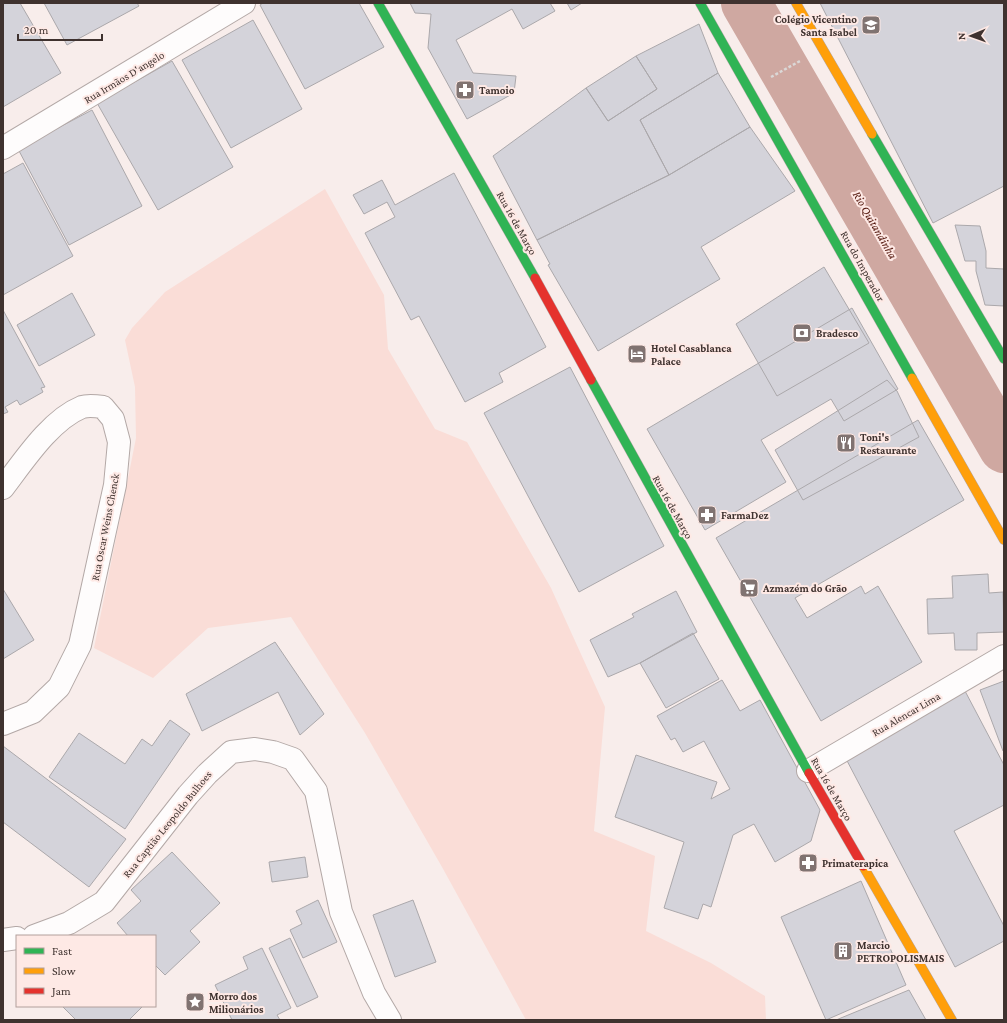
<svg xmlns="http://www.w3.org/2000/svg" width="1007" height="1023" font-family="'Crimson Pro',serif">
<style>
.green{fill:#faddd7}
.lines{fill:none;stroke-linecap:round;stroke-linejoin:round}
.river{stroke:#cfa8a1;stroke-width:50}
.building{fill:#d4d3da;stroke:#aba8ab}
.street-casing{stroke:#b3a8a6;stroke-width:24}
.fast-casing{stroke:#b3a8a6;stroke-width:10}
.slow-casing{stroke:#b3a8a6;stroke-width:10}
.jam-casing{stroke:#b3a8a6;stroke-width:10}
.path{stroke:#dbd8d7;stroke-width:2.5;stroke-dasharray:3 2;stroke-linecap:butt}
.street{stroke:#fefcfc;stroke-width:22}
.fast{stroke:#30b455;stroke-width:9}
.slow{stroke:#ff9f0a;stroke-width:9}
.jam{stroke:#e5322d;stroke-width:9}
.labels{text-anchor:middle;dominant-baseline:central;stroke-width:4;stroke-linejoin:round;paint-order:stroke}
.poi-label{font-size:11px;font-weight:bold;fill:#3f322f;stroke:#fee9e5;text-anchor:start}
.street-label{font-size:11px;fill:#3f322f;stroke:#fee9e5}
.water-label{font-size:12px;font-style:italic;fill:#4f1208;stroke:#fee9e5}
</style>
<rect width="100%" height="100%" fill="#f8edeb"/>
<path class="green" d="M325,189L384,295L388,349L435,429L467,442L551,588L605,707L594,831L655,856L646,931L711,963L765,996L766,1020H526L442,867L365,733L291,617L208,628L153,678L94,648L136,438L135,387L125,340L132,328L165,292Z"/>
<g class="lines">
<path class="river" d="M746,3L1004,448"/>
</g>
<path class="building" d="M3,3H20L61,73L3,107Z
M44,3H137L139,6L67,45Z
M263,3H359L384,47L305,89L260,5Z
M550,3L555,11L523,29L512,9L456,40L473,73L516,76L514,93L467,119L428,48L431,14L415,13L410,3Z
M567,3H582L571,10Z
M820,3H1004V186L933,223Z
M253,20L302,109L231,148L182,60Z
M699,24L718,73L640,120L669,175L537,240L493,156L586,88L608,121L657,89L636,56Z
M636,56L657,89L608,121L586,88Z
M172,61L233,167L158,210L97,103Z
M718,73L750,127L669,175L640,120Z
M92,110L142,206L69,245L18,149Z
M750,127L795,191L701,247L720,279L598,351L548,265L550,264L537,240L669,175Z
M23,163L73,256L3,295V174Z
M454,173L546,347L499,373L503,382L465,402L419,316L411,320L365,233L395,217L387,202L364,214L353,195L382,180L395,205Z
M955,225L980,226L986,251V268L1004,269V306L985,305L976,271V261H965Z
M824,267L869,343L777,396L736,324Z
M72,293L95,335L39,366L17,325Z
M852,308L898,389L844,421L831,399L761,440L786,482L705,530L647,429Z
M3,310L45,387L41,388L43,392L20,405L17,400L5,407L8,412L3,414Z
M570,367L664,546L579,592L484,413Z
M887,380L897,391L919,437L803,500L775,450Z
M918,420L964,500L795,598L807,618L861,586L865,594L878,586L922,662L821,721L716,538Z
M988,574L989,593L1003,592L1004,632L977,633V650H955L954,633L928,634L927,599L953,598L952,576Z
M3,589L34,640L3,659Z
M676,591L697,632L640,663L608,677L590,640L634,617L632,614Z
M693,633L719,679L666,708L640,663Z
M275,642L324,714L300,735L278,692L202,731L186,694Z
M722,680L740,711L760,700L820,810L811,841L775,862L754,824L733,835L711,907L703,904L698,919L664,908L684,842L615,817L636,755L717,782L711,799L730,789L704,741L683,752L675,738L671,740L657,716Z
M1004,681V751H1003L980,690Z
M965,691L1004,765V805L954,831L1004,926V941L955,967L844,755Z
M170,720L190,734L125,829L49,777L79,733L125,764L142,739L152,746Z
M3,746L126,839L89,887L3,822Z
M172,852L220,903L190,931L200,942L165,975L155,965V936H128L117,923L141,901L131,890Z
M305,857L308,877L272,882L269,862Z
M861,881L906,985L826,1020L781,917Z
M318,900L337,942L303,958L290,930L302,924L296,911Z
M413,900L436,962L395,977L373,915Z
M290,938L318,997L297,1007L269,948Z
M262,948L291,1008L277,1015L280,1020H232L215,985L248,969L243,957Z
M909,990L926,1020H836Z
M62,1006H143L129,1020H76Z"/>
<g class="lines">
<g class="street-casing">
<path id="street" d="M3,148L244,3
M3,488C23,462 50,420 82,407C88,405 96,406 103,407L113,419L119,442L115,485L80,645L59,687L33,712L3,724
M808,771L1004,656
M34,936L69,923L104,902L188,795L207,774L231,752L255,749L273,752L293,759L316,791L341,912L374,993L390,1020
M3,940L17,938"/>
</g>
<g class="fast-casing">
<path id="fast" d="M378,3L535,278
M700,3L912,378
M872,134L1004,359
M591,380L809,773"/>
</g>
<g class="slow-casing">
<path id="slow" d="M796,3L872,134
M912,378L1004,540
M863,866L952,1020"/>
</g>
<g class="jam-casing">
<path id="jam" d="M535,278L591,380
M809,773L863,866"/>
</g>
<path class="path" d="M771,77L800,61"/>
<use href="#street" class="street"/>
<use href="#fast" class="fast"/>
<use href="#slow" class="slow"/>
<use href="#jam" class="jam"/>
</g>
<defs>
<g id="school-square" transform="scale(1)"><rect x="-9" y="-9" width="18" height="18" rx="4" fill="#807371" stroke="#fee9e5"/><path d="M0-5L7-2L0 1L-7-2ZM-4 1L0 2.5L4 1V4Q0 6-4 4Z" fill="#fff"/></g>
<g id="pharmacy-square" transform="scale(1)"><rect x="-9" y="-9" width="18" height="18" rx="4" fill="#807371" stroke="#fee9e5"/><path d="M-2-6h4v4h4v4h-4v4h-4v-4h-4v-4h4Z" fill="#fff"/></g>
<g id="bank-square" transform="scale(1)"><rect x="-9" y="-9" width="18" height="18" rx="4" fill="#807371" stroke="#fee9e5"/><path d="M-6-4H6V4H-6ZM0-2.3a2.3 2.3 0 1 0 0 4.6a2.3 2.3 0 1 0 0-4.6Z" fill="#fff"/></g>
<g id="hotel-square" transform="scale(1)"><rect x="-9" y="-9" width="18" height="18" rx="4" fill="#807371" stroke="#fee9e5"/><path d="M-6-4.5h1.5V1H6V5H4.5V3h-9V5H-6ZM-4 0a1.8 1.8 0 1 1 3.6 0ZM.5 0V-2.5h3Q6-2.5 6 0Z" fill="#fff"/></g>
<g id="restaurant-square" transform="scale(1)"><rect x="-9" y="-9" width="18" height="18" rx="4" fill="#807371" stroke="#fee9e5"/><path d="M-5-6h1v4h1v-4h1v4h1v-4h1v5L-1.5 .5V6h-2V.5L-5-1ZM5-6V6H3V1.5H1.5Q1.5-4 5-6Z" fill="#fff"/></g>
<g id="supermarket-square" transform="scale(1)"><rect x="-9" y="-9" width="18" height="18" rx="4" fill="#807371" stroke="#fee9e5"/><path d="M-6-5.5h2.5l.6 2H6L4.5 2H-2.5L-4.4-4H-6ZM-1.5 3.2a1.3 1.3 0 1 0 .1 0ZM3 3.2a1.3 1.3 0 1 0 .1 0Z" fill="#fff"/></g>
<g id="building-square" transform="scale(1)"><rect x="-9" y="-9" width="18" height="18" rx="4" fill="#807371" stroke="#fee9e5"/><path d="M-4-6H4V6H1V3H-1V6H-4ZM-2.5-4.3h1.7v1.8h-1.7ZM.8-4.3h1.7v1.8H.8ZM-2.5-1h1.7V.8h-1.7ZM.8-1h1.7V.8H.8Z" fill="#fff"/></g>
<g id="sight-square" transform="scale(1)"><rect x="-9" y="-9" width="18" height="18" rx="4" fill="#807371" stroke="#fee9e5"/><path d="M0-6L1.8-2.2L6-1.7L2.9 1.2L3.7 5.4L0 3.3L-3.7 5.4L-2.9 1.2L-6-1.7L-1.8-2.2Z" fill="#fff"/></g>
</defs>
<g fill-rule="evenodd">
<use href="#school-square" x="871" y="25"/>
<use href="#pharmacy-square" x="465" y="90"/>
<use href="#bank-square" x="802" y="333"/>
<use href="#hotel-square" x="637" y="354"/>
<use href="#restaurant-square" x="846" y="443"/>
<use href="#pharmacy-square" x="707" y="515"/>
<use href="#supermarket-square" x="749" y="588"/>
<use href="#pharmacy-square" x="808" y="863"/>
<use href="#building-square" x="843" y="951"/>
<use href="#sight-square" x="195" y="1002"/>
</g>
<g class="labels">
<g class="poi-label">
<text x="857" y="19" text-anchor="end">Colégio Vicentino<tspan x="857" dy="13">Santa Isabel</tspan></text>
<text x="479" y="90">Tamoio</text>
<text x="816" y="333">Bradesco</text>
<text x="651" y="348">Hotel Casablanca<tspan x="651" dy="13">Palace</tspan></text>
<text x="860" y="437">Toni's<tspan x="860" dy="13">Restaurante</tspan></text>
<text x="721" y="515">FarmaDez</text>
<text x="763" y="588">Azmazém do Grão</text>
<text x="822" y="863">Primaterapica</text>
<text x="857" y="945">Marcio<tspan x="857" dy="13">PETROPOLISMAIS</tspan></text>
<text x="209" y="996">Morro dos<tspan x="209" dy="13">Milionários</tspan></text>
</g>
<g class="street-label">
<text transform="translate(124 77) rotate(-31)">Rua Irmãos D'angelo</text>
<text transform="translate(517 223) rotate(61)">Rua 16 de Março</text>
<text transform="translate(863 266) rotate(61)">Rua do Imperador</text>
<text transform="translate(673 507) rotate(61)">Rua 16 de Março</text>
<text transform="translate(105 527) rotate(-79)">Rua Oscar Weins Chenck</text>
<text transform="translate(906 714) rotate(-30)">Rua Alencar Lima</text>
<text transform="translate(832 789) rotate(60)">Rua 16 de Março</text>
<text transform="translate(167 824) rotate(-51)">Rua Captião Leopoldo Bulhoes</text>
</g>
<g class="water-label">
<text transform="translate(875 225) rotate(60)">Rio Quitandinha</text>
</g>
</g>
<rect width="1007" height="1023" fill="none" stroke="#3f322f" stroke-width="8"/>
<rect x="16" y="935" width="140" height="72" fill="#fee9e5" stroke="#b2a09c"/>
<rect x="24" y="948" width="20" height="6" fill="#30b455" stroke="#b2a09c"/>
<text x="52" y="955" font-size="12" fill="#3f322f">Fast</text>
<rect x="24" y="968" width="20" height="6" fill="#ff9f0a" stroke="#b2a09c"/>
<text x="52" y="975" font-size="12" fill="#3f322f">Slow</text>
<rect x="24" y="988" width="20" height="6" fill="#e5322d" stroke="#b2a09c"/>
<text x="52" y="995" font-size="12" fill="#3f322f">Jam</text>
<g transform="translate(971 36) rotate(268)" stroke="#fee9e5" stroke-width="3" paint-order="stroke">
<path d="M0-3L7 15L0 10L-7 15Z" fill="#3f322f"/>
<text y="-6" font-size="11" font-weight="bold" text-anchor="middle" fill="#3f322f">N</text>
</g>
<path d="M18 34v6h84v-6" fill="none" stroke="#3f322f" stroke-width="2"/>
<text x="24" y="34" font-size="12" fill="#3f322f" stroke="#fee9e5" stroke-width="3" paint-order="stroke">20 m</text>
</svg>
